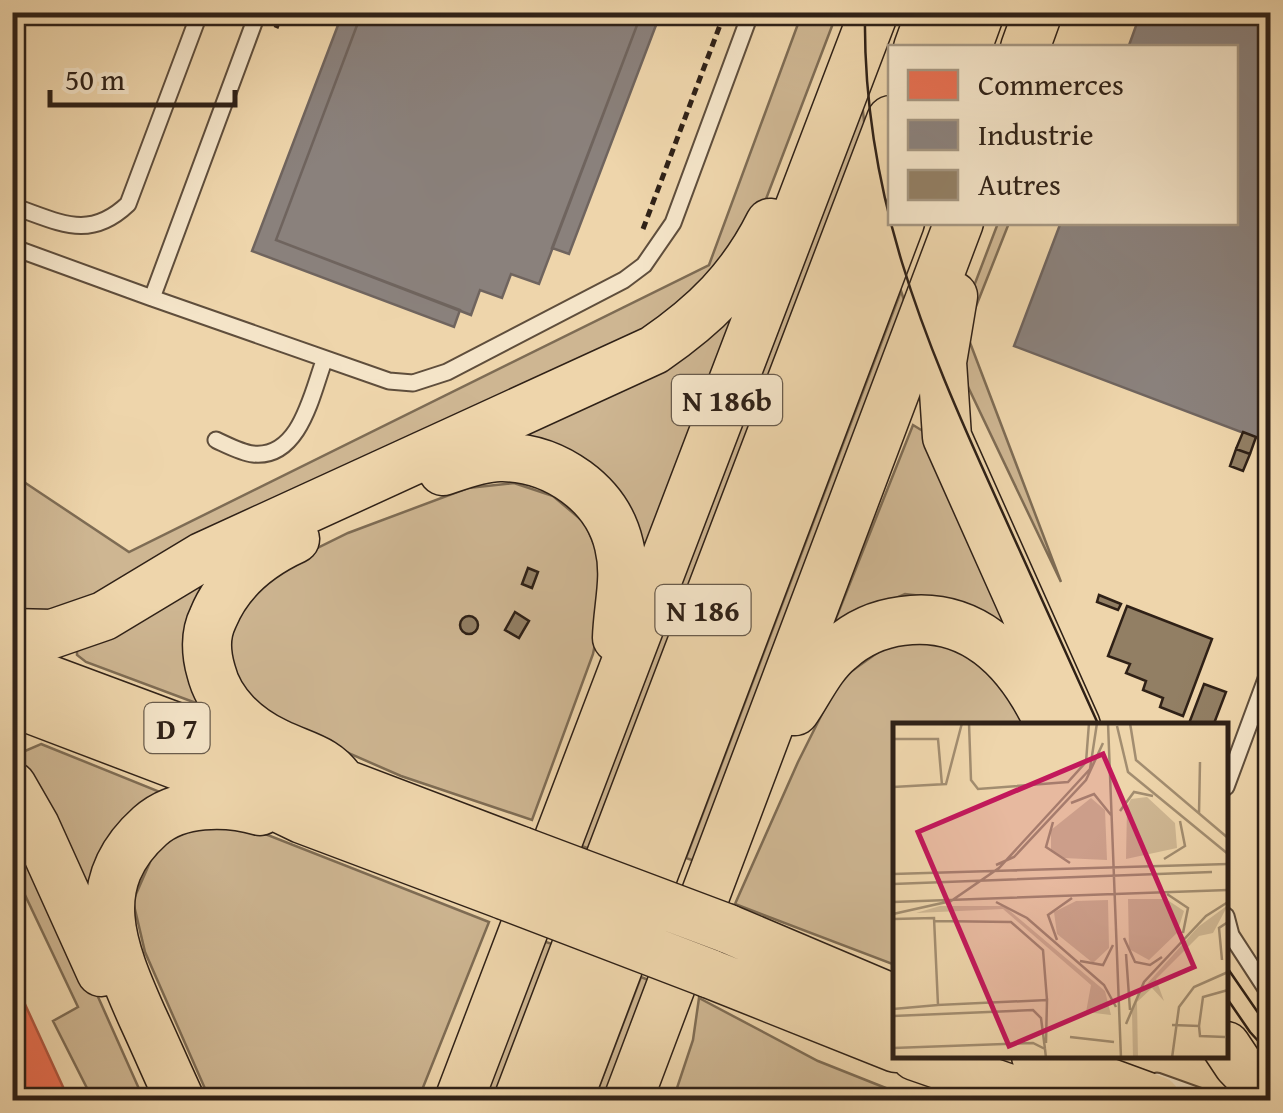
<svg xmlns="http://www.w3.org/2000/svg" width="1283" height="1113" font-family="'Gentium Book Plus',serif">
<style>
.green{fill:#ceb692;stroke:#7e6c54;stroke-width:2.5}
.shops{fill:#e76f51;stroke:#b05840;stroke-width:2.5}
.industry{fill:#8a817c;stroke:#6f645e;stroke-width:2.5}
.building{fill:#927f64;stroke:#2f2117;stroke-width:2.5}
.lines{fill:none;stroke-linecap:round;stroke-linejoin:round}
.service-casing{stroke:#5f4e3c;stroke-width:19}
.trunk-casing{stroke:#2f2117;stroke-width:51}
.path{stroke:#2f2117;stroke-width:5;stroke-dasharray:8 5;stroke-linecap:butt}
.service{stroke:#f4e4c8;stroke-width:15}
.trunk{stroke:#eed5ab;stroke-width:48}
.tram{stroke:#2f2117;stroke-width:2.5}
.trunk-bridge-casing{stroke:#2f2117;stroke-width:51;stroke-linecap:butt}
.trunk-bridge{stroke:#eed5ab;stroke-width:48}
.labels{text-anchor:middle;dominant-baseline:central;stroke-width:10;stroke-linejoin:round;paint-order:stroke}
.shield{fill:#f4e4c8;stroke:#6a5c4c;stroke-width:2.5}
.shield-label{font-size:30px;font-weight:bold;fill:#2f2117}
.inset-road{fill:none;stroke:#a28d70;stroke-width:2.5}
.view{fill:#c2185b;fill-opacity:0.15;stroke:#c2185b;stroke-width:5}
.inset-edge{fill:none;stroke:#2f2117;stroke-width:5}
</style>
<rect width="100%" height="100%" fill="#eed5ab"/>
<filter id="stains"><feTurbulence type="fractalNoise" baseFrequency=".002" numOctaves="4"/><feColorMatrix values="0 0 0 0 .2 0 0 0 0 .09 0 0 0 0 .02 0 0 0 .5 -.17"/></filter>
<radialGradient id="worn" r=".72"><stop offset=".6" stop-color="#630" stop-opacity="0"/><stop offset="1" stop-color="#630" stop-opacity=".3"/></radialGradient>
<path class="green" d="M802,13H837L753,233L692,307L72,611L13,617L12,474L129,552L709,265Z
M861,93L866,139L590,849L573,843Z
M998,223H1009L971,319L969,340L1061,582L950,349Z
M901,291L909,315L703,864L686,858Z
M725,310L734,317L643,555L634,537L480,447Z
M913,425L941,442L1034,658L994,618L949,599L905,594L833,626Z
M514,483L553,496L585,523L598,553L605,594L593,654L532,820L401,776L282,724L253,701L232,678L230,655L231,634L240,610L283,565L348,533L468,488Z
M226,556L196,703L86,662L77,655V646Z
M901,636L963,645L1007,682L1028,725L896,726L895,965L735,904L798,762L839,680Z
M41,744L160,792L159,802L94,894L47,828L18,754Z
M232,821L489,922L418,1100H210L145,952L133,901L154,853L177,829Z
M12,826L99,999L144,1100H93L53,1021L78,1007L24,893L13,892Z
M534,938L555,945L495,1100H474Z
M641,977L656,983L611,1100H594Z
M699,998L818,1061L916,1100H673L693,1040Z"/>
<path class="shops" d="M12,976L69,1100H12Z"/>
<path class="industry" d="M343,12H362L276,240L460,310L454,327L252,251Z
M362,12H642L539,284L511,274L502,298L480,290L471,315L276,240Z
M642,12H661L569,254L552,248Z
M1141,12H1270V443L1014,346L1061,222H1236V48H1128Z"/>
<path class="building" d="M1243,432L1256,437L1250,454L1236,449Z
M1236,449L1250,454L1243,471L1230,466Z
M528,568L538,572L532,588L522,584Z
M1099,595L1121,604L1118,610L1097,602Z
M1127,606L1212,639L1183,716L1160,707L1163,698L1143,690L1146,681L1126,673L1130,664L1108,656Z
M515,612L529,621L519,638L505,630Z
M460 625a9 9 0 1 1 18 0a9 9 0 1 1-18 0Z
M1204,684L1226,692L1213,726H1188Z"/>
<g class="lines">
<g class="service-casing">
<path id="service" d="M12,206C58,221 88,242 128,204L200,12
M12,247L152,298L258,12
M152,298L389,381L413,383L447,372L624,280L644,265L673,223L751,12
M216,440C227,445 242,453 253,454C300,459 312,393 324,361
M1226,787L1270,668
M1226,916L1231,935L1270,995
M1157,1081L1210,1100"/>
</g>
<g class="trunk-casing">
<path id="trunk" d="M918,48L931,12
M967,48L980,12
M1025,48L1038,12
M953,296L942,362L947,437L1076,726
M443,471C461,465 484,456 503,457C555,458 607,493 619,545C627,577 618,606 617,638
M295,539C260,555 228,581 213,618C205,634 206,654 211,671C219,704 247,729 277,743C303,756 326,758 342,783
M12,633L52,634L104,616L202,557L654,350C705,315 742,279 770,223
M12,666L313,778L342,783L521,851
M12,702L238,788L302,819L504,895
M795,711C809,691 820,665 840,649C858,633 878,624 902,621C971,611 1016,657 1045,715
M12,786L35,826L101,972
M726,928L896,1000
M708,973L896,1048
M1226,1046L1238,1064L1270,1097
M915,1056L1042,1100
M1036,1056L1156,1100
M180,1100C167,1072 155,1044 142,1016C112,948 85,884 150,826C178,801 226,801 260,811
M459,1100L874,12
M518,1100L891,120
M568,1100L900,222
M628,1100L959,222"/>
</g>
<path class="path" d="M276,28L282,12
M643,229L725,12"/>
<use href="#service" class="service"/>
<use href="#trunk" class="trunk"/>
<path class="tram" d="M865,12C862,193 923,337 996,498C1030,574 1065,650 1099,726
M1226,966L1270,1030
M1226,997L1250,1032L1270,1054"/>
<g class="trunk-bridge-casing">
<path id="trunk-bridge" d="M521,851L726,928
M504,895L708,973"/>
</g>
<use href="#trunk-bridge" class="trunk-bridge"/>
</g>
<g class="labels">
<g class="shield">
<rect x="672" y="375" width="110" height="50" rx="8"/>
<rect x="655.5" y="585" width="95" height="50" rx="8"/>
<rect x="144.5" y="703" width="65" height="50" rx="8"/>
</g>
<g class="shield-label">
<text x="727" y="400">N 186b</text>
<text x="703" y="610">N 186</text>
<text x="177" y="728">D 7</text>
</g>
</g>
<g transform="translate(893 723)">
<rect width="335" height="335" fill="#eed5ab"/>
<path d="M254,74L282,100L284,125L233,136L234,84L238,76ZM198,75L212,87L214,137L170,135L158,128V107ZM235,176H273L291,188L284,210L256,237L236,226ZM215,177L216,225L200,240L164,211L161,189L183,178ZM335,182L320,210L306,213L263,256L271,278L259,265L244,279L245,335H240L239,289L245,271L305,204ZM47,183H111L212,268L218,292L193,289L198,262L110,186L23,190Z" fill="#ceb692"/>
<path class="inset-road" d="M76,0L78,57L85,66L175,59L193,39L196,0M215,0L228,335M237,0L243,37L335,115M224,3L235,49L335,131M0,16H45L49,62M0,64L53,61L69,0M178,80L201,71L218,92M227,88L241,69L260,73M306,91L307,39M160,99L153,124L177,140M271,136L292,123L287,98M103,142L121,134L193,57L210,20M0,151L335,141M0,161L319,149M274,171L295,185L290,210M0,179L335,167M103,179L134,195L211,262L223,284M0,191L58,178L106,145L197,46L204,0M0,196L41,195L45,282L154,277L153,320M41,198L118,199L150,227L154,277M231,215L242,239L257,242L269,234M164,217L155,192L179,175M233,231L237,287M329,237L326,205L335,199M187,238L210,242L220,222M0,286L45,282M0,293L140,287L148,295L152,326M233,301L251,259L313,193L335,179M279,302L306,303L310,274L335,267M306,303L307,313L332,314M177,314L221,319M0,325L140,320L152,326L153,335M279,335L286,284L301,264L335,249"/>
<path class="view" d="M210,31L301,244L116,323L25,109Z"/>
<rect width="335" height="335" class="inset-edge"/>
</g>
<rect width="1283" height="1113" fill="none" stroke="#eed5ab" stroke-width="50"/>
<rect x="15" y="15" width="1253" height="1083" fill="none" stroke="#2f2117" stroke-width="5"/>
<rect x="25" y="25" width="1233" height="1063" fill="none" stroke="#2f2117" stroke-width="2.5"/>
<rect x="888" y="45" width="350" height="180" fill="#f4e4c8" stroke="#a59681" stroke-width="2.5"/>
<rect x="908" y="70" width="50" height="30" fill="#e76f51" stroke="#a59681" stroke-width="2.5"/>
<text x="978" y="95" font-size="30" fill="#2f2117">Commerces</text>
<rect x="908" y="120" width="50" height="30" fill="#8a817c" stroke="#a59681" stroke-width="2.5"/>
<text x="978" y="145" font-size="30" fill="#2f2117">Industrie</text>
<rect x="908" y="170" width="50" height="30" fill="#927f64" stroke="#a59681" stroke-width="2.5"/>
<text x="978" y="195" font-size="30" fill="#2f2117">Autres</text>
<path d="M50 90v15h185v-15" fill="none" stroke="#2f2117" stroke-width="5"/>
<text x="65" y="90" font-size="30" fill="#2f2117" stroke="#f4e4c8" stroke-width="8" paint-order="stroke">50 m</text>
<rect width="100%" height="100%" filter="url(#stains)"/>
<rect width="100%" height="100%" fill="url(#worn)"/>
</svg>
